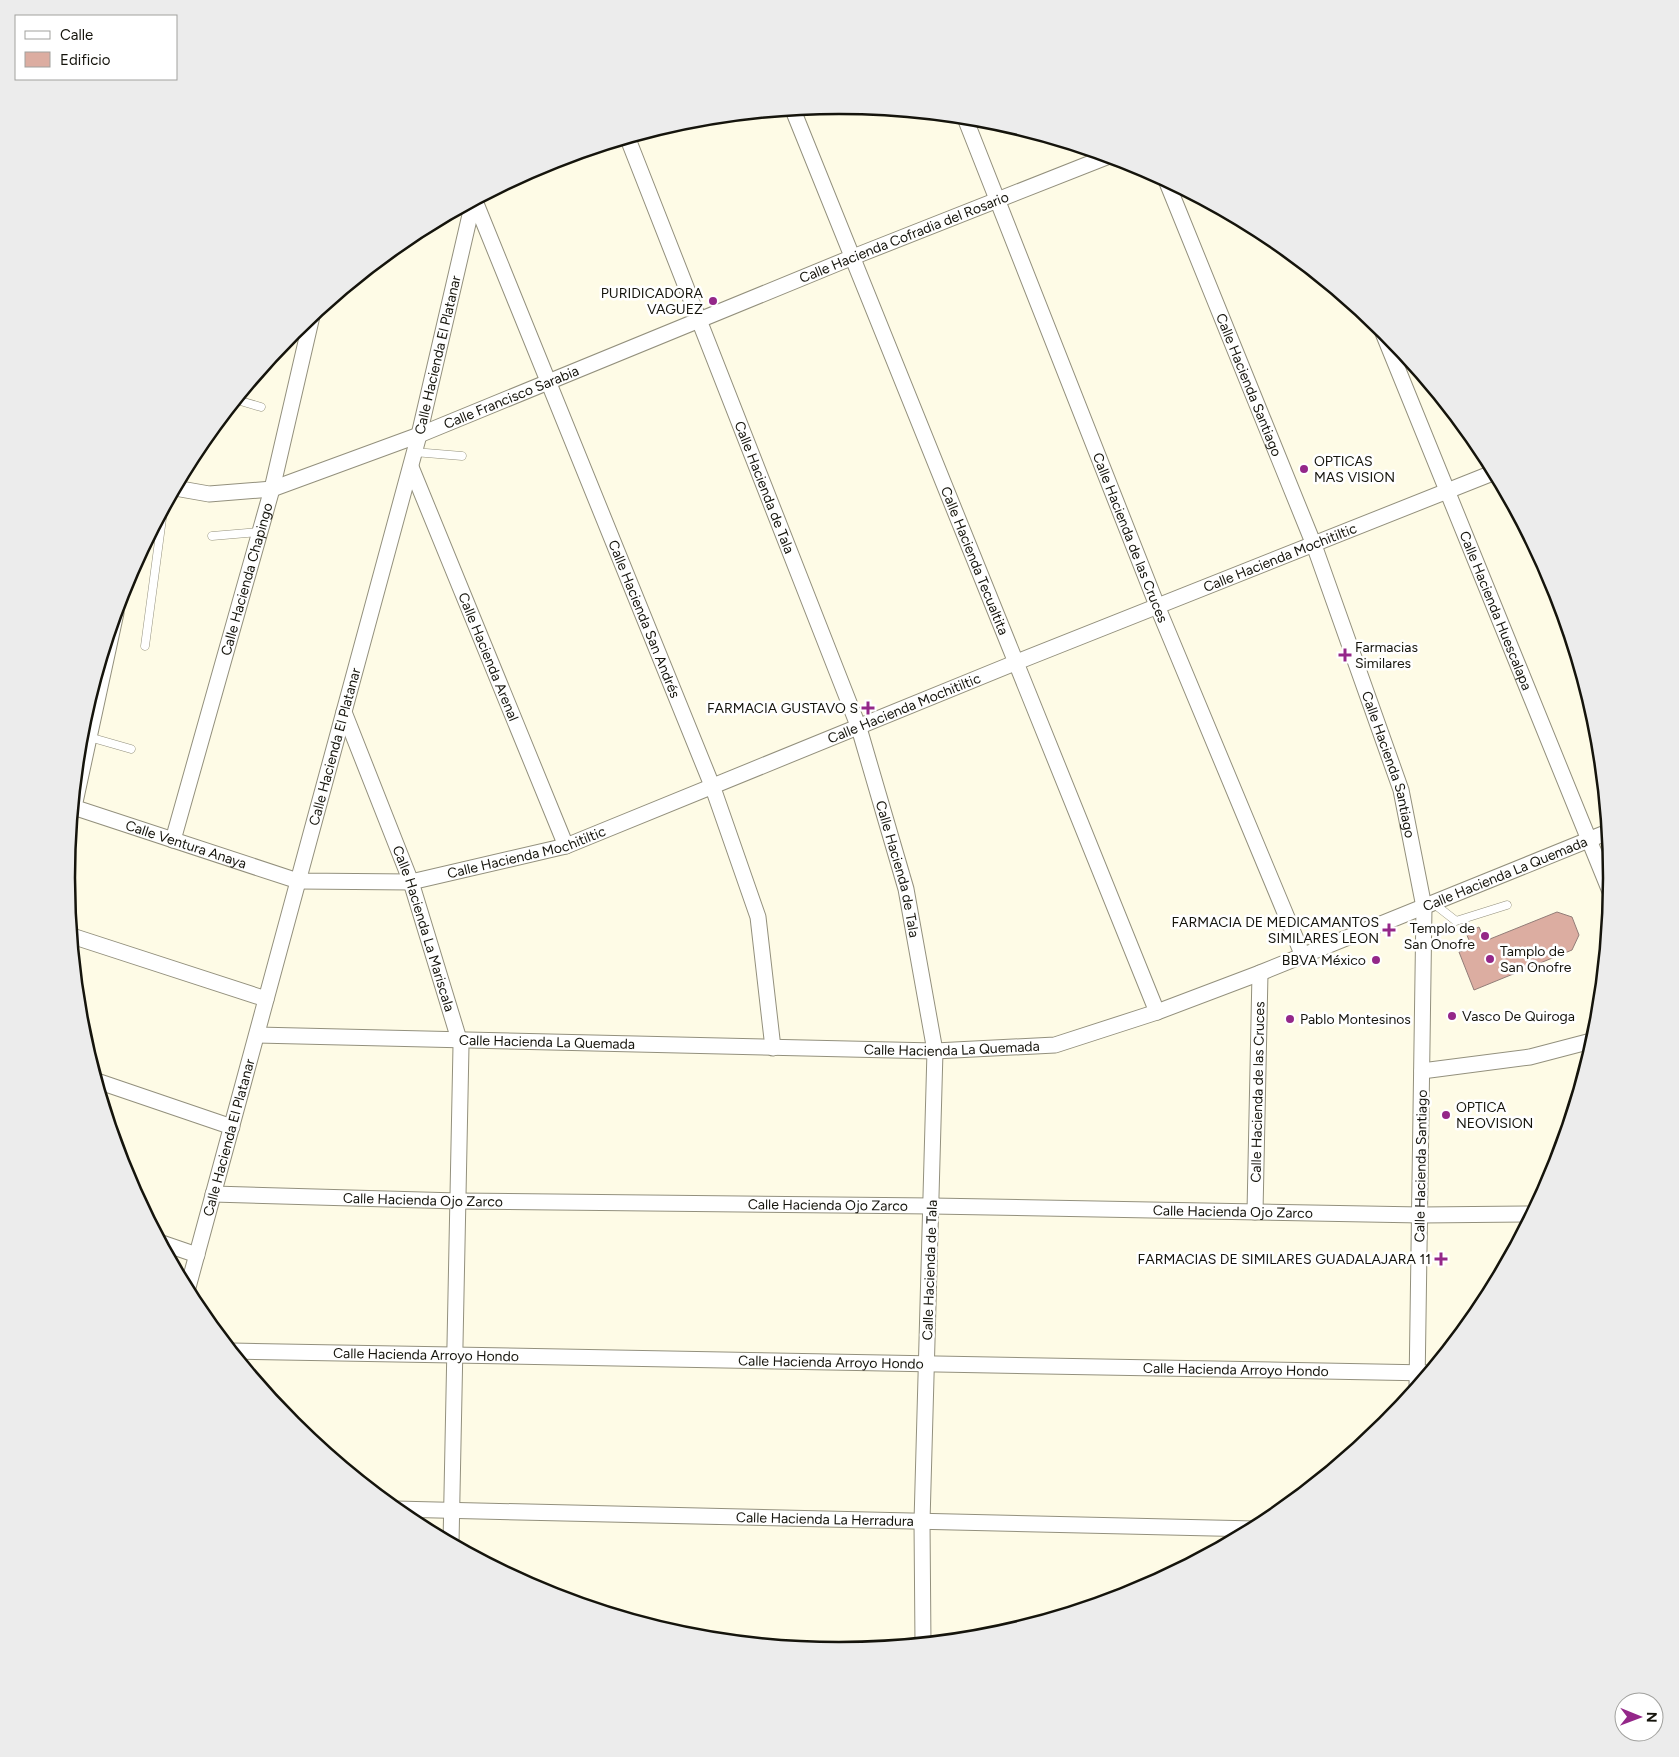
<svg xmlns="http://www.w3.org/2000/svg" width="1679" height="1757" font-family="Figtree,sans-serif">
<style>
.building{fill:#dcada1;stroke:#927d78}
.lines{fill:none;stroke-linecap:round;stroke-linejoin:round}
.lane-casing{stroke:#93907d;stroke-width:9}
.street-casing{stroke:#93907d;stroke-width:17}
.lane{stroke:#fff;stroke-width:8}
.street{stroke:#fff;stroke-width:15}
.poi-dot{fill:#942789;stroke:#fff;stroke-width:2}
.labels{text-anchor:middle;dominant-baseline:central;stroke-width:5;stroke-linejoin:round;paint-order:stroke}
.street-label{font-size:14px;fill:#15140c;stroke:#fff}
.poi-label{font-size:14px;fill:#15140c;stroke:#fff;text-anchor:end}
.rim{fill:none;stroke:#15140c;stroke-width:2.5}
</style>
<rect width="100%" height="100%" fill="#fefbe6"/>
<path class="building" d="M1557,912L1572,917L1579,935L1572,950L1474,990L1459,952L1472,947L1466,933L1479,927L1485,941Z"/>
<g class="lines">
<g class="lane-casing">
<path id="lane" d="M237,400L261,407
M414,452L462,456
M212,536L260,532
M145,646L163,511
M89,737L131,749
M1433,903L1456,921L1507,905"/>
</g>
<g class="street-casing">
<g id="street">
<path id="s1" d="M793,110L1157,1012"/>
<path id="s2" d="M965,118L1158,608L1303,956"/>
<path id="s3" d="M628,139L859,728L906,889L935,1051L922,1522L923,1644"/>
<path id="s4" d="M1166,180L1314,545L1401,790L1424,907L1417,1387"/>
<path id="s5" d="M475,201L713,788L758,917L773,1048"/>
<path id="s6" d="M1381,328L1611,894"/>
<path id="s7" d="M411,467L566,846"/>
<path id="s8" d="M175,488L209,494L272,489L419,435L853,257L1109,156"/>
<path id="s9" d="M344,712L411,882L461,1046L451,1543"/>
<path id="s10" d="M73,807L298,881L411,882L566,846L1017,662L1495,472"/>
<path d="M74,807L116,613"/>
<path id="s11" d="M173,840L272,489L312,316"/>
<path d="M72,936L266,999"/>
<path id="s12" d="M257,1035L935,1051L1055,1045L1157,1012L1260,973L1608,832"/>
<path d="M1422,1071L1530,1057L1595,1040"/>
<path d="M97,1081L232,1127"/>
<path id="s13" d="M213,1194L458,1201L932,1206L1421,1215L1533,1214"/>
<path id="s14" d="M1255,1212L1260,973"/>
<path d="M162,1243L197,1255"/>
<path id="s15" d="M187,1291L419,435L473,202"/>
<path id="s16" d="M232,1351L1429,1373"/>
<path id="s17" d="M395,1509L1256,1529"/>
</g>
</g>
<use href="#lane" class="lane"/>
<use href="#street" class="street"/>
</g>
<g class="poi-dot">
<circle cx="713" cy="301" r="5"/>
<circle cx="1304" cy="469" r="5"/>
<path d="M1342.5 647.5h5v5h5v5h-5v5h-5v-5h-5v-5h5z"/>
<path d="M865.5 700.5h5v5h5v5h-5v5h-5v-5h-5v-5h5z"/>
<path d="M1386.5 922.5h5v5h5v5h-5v5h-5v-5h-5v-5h5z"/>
<circle cx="1485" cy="936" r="5"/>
<circle cx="1490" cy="959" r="5"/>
<circle cx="1376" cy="960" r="5"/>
<circle cx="1452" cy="1016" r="5"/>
<circle cx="1290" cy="1019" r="5"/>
<circle cx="1446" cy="1115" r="5"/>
<path d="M1438.5 1251.5h5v5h5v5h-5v5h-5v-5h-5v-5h5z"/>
</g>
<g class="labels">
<g class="street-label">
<text stroke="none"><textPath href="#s8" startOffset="778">Calle Hacienda Cofradia del Rosario</textPath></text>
<text stroke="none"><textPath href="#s15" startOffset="969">Calle Hacienda El Platanar</textPath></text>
<text stroke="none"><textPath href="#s4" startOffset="221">Calle Hacienda Santiago</textPath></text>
<text stroke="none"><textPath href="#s8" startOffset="354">Calle Francisco Sarabia</textPath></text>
<text stroke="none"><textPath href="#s3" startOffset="374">Calle Hacienda de Tala</textPath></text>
<text stroke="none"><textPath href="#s2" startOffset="451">Calle Hacienda de las Cruces</textPath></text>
<text stroke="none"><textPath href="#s10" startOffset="1279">Calle Hacienda Mochitiltic</textPath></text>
<text stroke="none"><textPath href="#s1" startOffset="486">Calle Hacienda Tecualtita</textPath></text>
<text stroke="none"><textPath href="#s11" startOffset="271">Calle Hacienda Chapingo</textPath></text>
<text stroke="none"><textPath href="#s6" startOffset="305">Calle Hacienda Huescalapa</textPath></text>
<text stroke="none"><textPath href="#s5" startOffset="451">Calle Hacienda San Andrés</textPath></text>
<text stroke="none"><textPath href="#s7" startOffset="205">Calle Hacienda Arenal</textPath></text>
<text stroke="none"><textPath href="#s10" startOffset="874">Calle Hacienda Mochitiltic</textPath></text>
<text stroke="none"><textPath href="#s15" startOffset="564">Calle Hacienda El Platanar</textPath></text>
<text stroke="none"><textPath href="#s4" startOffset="626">Calle Hacienda Santiago</textPath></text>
<text stroke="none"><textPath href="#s10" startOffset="119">Calle Ventura Anaya</textPath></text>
<text stroke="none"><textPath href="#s10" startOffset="469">Calle Hacienda Mochitiltic</textPath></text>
<text stroke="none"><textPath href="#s3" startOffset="779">Calle Hacienda de Tala</textPath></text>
<text stroke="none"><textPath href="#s12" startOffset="1280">Calle Hacienda La Quemada</textPath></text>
<text stroke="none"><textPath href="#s9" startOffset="231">Calle Hacienda La Mariscala</textPath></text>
<text stroke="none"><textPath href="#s12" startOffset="290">Calle Hacienda La Quemada</textPath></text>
<text stroke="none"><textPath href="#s12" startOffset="695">Calle Hacienda La Quemada</textPath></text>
<text stroke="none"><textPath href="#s14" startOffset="120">Calle Hacienda de las Cruces</textPath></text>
<text stroke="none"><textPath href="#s15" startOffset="159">Calle Hacienda El Platanar</textPath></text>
<text transform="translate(1421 1166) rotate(-89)">Calle Hacienda Santiago</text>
<text stroke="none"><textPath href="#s13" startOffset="210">Calle Hacienda Ojo Zarco</textPath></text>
<text stroke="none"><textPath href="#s13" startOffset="615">Calle Hacienda Ojo Zarco</textPath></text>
<text stroke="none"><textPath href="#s13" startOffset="1020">Calle Hacienda Ojo Zarco</textPath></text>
<text transform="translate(930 1270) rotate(-88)">Calle Hacienda de Tala</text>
<text stroke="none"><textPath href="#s16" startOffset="194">Calle Hacienda Arroyo Hondo</textPath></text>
<text stroke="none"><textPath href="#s16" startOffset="599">Calle Hacienda Arroyo Hondo</textPath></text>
<text stroke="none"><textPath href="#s16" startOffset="1004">Calle Hacienda Arroyo Hondo</textPath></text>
<text stroke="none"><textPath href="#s17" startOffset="430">Calle Hacienda La Herradura</textPath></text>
</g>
<g class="poi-label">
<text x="703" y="293">PURIDICADORA<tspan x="703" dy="16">VAGUEZ</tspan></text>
<text x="1314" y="461" text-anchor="start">OPTICAS<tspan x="1314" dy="16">MAS VISION</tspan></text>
<text x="1355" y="647" text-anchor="start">Farmacias<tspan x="1355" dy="16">Similares</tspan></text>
<text x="858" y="708">FARMACIA GUSTAVO S</text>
<text x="1379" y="922">FARMACIA DE MEDICAMANTOS<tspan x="1379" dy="16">SIMILARES LEON</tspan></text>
<text x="1475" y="928">Templo de<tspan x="1475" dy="16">San Onofre</tspan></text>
<text x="1500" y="951" text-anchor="start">Tamplo de<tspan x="1500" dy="16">San Onofre</tspan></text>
<text x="1366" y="960">BBVA México</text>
<text x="1462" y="1016" text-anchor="start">Vasco De Quiroga</text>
<text x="1300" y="1019" text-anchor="start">Pablo Montesinos</text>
<text x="1456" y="1107" text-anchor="start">OPTICA<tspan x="1456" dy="16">NEOVISION</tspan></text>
<text x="1431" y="1259">FARMACIAS DE SIMILARES GUADALAJARA 11</text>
</g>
</g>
<path d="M0 0H1679V1757H0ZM75 878a764 764 0 1 1 1528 0a764 764 0 1 1-1528 0Z" fill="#ececec" fill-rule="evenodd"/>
<path class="rim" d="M75 878a764 764 0 1 1 1528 0a764 764 0 1 1-1528 0Z"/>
<rect x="15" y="15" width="162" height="65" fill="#ffffff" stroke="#a1a19e"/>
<rect x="25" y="31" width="25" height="8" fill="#ffffff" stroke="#a1a19e"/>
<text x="60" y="40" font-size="15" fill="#15140c">Calle</text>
<rect x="25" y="52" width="25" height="15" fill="#dcada1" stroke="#a1a19e"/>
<text x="60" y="65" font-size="15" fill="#15140c">Edificio</text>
<g transform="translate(1639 1717) rotate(91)"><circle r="24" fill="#ffffff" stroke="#a1a19e"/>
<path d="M0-4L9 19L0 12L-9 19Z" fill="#942789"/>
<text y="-8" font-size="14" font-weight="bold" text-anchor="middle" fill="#15140c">N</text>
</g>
</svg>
